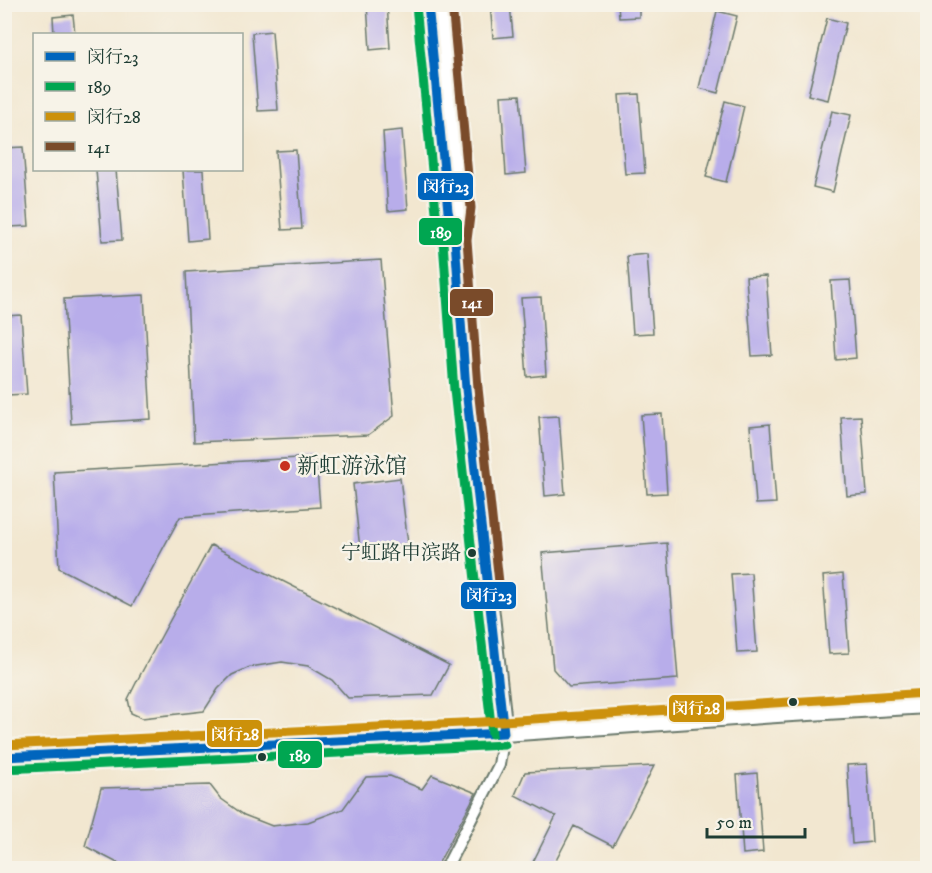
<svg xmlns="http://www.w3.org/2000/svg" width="932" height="873" font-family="'IM FELL DW Pica','Noto Serif SC',serif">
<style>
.building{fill:#b8adea}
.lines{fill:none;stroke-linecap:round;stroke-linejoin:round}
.street-casing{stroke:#69786b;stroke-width:14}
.secondary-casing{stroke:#69786b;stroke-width:20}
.street{stroke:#fff;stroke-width:10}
.secondary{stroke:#fff;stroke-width:16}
.bus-1-casing{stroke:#f7f3e8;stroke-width:14}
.bus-2-casing{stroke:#f7f3e8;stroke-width:14}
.bus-3-casing{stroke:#f7f3e8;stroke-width:14}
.bus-4-casing{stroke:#f7f3e8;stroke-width:14}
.bus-1{stroke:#0065bd;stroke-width:9}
.bus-2{stroke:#00a651;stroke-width:9}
.bus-3{stroke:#cc910a;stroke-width:9}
.bus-4{stroke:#7a4b2a;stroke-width:9}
.poi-dot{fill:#c8321e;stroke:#f7f3e8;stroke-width:2}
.bus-dot{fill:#1f3d34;stroke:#f7f3e8;stroke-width:2}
.labels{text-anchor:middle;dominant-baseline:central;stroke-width:5;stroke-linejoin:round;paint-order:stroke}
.bus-label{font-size:20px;fill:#1f3d34;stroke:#f7f3e8;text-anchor:end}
.poi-label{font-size:22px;fill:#1f3d34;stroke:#f7f3e8;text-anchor:start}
.line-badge{stroke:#f7f3e8;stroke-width:2}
.badge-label{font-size:16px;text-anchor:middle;font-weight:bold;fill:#fff}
</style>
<rect width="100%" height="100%" fill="#f7f3e8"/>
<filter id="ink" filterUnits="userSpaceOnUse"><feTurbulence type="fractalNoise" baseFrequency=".0167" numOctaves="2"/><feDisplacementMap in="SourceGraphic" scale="12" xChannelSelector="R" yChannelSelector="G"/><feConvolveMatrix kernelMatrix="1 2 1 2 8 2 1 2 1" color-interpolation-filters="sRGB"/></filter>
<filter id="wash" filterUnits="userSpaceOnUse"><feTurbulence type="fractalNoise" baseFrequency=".008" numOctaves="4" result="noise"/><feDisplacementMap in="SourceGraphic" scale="24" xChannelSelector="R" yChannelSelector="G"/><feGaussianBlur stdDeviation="1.35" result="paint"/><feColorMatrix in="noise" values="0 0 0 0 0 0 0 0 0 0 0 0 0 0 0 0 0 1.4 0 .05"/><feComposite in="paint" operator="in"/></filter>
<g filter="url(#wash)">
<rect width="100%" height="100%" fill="#f2e7d0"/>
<g id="blocks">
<path class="building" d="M367,4H387L390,48L370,50Z
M490,4H510L513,36L493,38Z
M618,4H639V17L619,18Z
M717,11L737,16L718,93L699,88Z
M73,15L75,34H54L53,17Z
M827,18L846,23L828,100L808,95Z
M272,31L278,110L258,111L252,33Z
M639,94L645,173L625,174L619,95Z
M520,95L526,173L506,175L501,96Z
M725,101L744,106L726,182L706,177Z
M832,111L851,115L833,192L813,187Z
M402,130L408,209L388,211L383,132Z
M23,147L29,226L9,227L4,148Z
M296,150L302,229L282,230L276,151Z
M96,170H116L122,240L102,241Z
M183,170H203L208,239L188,241Z
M647,254L653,333L633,334L627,256Z
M381,260L394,416L368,435L194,442L186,272Z
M766,276L772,355L752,356L746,277Z
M850,280L856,358L836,360L831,281Z
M144,295L151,419L71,424L64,299Z
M541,297L546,375L527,377L521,298Z
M21,315L27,394L7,395L4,316Z
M662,414L667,493L647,494L641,415Z
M559,416L565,494L545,496L539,417Z
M861,416L867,494L847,496L841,417Z
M770,424L776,503L756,504L750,426Z
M316,457L320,507L180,517L132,606L59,568L54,472Z
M400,478L408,544L360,549L353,484Z
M667,543L678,679L569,687L553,669L542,553Z
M211,545L449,665L433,695L348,698L332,680L308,666L282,662L250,667L232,675L218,689L204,711L142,718L131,713L128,699L138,679Z
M751,573L757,652L737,653L731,574Z
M843,574L849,653L829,654L823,576Z
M867,764L872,842L852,844L847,765Z
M654,766L613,846L574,826L552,868H530L556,816L515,795L525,772Z
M757,773L763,852L743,854L737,775Z
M432,775L476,793L436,868H127L85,846L101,788L210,785L220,798L244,815L272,826L308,822L343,809L366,777L390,776L422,789Z"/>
</g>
</g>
<g filter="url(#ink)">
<use href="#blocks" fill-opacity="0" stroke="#69786b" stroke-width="1.5"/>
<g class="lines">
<g class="street-casing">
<path id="street" d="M446,868L499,765L504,733"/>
</g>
<g class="secondary-casing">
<path id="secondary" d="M428,4L433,48
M440,4L459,209L455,240L466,389L504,733
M4,757L504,733L792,713L928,705"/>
</g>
<use href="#street" class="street"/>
<use href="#secondary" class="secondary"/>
<g class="bus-1-casing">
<path id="bus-1" d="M428,4L448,211L455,240L466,389L504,733
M4,757L504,733"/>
</g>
<g class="bus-2-casing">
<path id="bus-2" d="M416,5L436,212L443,242L454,390L492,734
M5,769L505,745"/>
</g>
<g class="bus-3-casing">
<path id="bus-3" d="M4,745L503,721L927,693"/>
</g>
<g class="bus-4-casing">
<path id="bus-4" d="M452,4L471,208L467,240L478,388L501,601"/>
</g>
<use href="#bus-1" class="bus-1"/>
<use href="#bus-2" class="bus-2"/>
<use href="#bus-3" class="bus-3"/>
<use href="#bus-4" class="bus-4"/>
</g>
</g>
<circle class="poi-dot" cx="285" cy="466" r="6"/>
<g class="bus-dot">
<circle cx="472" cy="553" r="5"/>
<circle cx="793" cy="702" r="5"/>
<circle cx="262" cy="757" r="5"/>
</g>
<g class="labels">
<g class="bus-label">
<text x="461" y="553">宁虹路申滨路</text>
</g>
<g class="poi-label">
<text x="297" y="466">新虹游泳馆</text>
</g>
</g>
<g class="line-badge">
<rect x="417" y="172" width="57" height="29" rx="6" fill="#0065bd"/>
<rect x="418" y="217" width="45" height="29" rx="6" fill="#00a651"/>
<rect x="449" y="288" width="45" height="29" rx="6" fill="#7a4b2a"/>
<rect x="460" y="581" width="57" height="29" rx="6" fill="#0065bd"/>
<rect x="668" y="694" width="57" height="29" rx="6" fill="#cc910a"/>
<rect x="206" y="719" width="57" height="29" rx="6" fill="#cc910a"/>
<rect x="277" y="740" width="46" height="29" rx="6" fill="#00a651"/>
</g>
<g class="badge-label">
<text x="446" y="192">闵行23</text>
<text x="441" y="238">189</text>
<text x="472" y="308">141</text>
<text x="489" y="601">闵行23</text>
<text x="696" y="714">闵行28</text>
<text x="235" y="740">闵行28</text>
<text x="300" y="761">189</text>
</g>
<rect width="932" height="873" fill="none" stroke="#f7f3e8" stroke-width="24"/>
<rect x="33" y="33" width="210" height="138" fill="#f7f3e8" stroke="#a1aaa0" stroke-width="1.5"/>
<rect x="45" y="52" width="30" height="9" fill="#0065bd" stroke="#a1aaa0" stroke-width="1.5"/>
<text x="87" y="63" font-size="18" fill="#1f3d34">闵行23</text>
<rect x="45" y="82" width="30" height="9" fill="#00a651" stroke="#a1aaa0" stroke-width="1.5"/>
<text x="87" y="93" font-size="18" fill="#1f3d34">189</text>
<rect x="45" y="112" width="30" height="9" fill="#cc910a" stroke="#a1aaa0" stroke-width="1.5"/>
<text x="87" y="123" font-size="18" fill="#1f3d34">闵行28</text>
<rect x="45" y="142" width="30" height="9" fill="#7a4b2a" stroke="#a1aaa0" stroke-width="1.5"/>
<text x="87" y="153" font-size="18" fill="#1f3d34">141</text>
<path d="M707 828v9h98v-9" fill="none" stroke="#1f3d34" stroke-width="3"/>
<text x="716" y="828" font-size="18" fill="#1f3d34" stroke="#f7f3e8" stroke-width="4.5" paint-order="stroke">50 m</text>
</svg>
